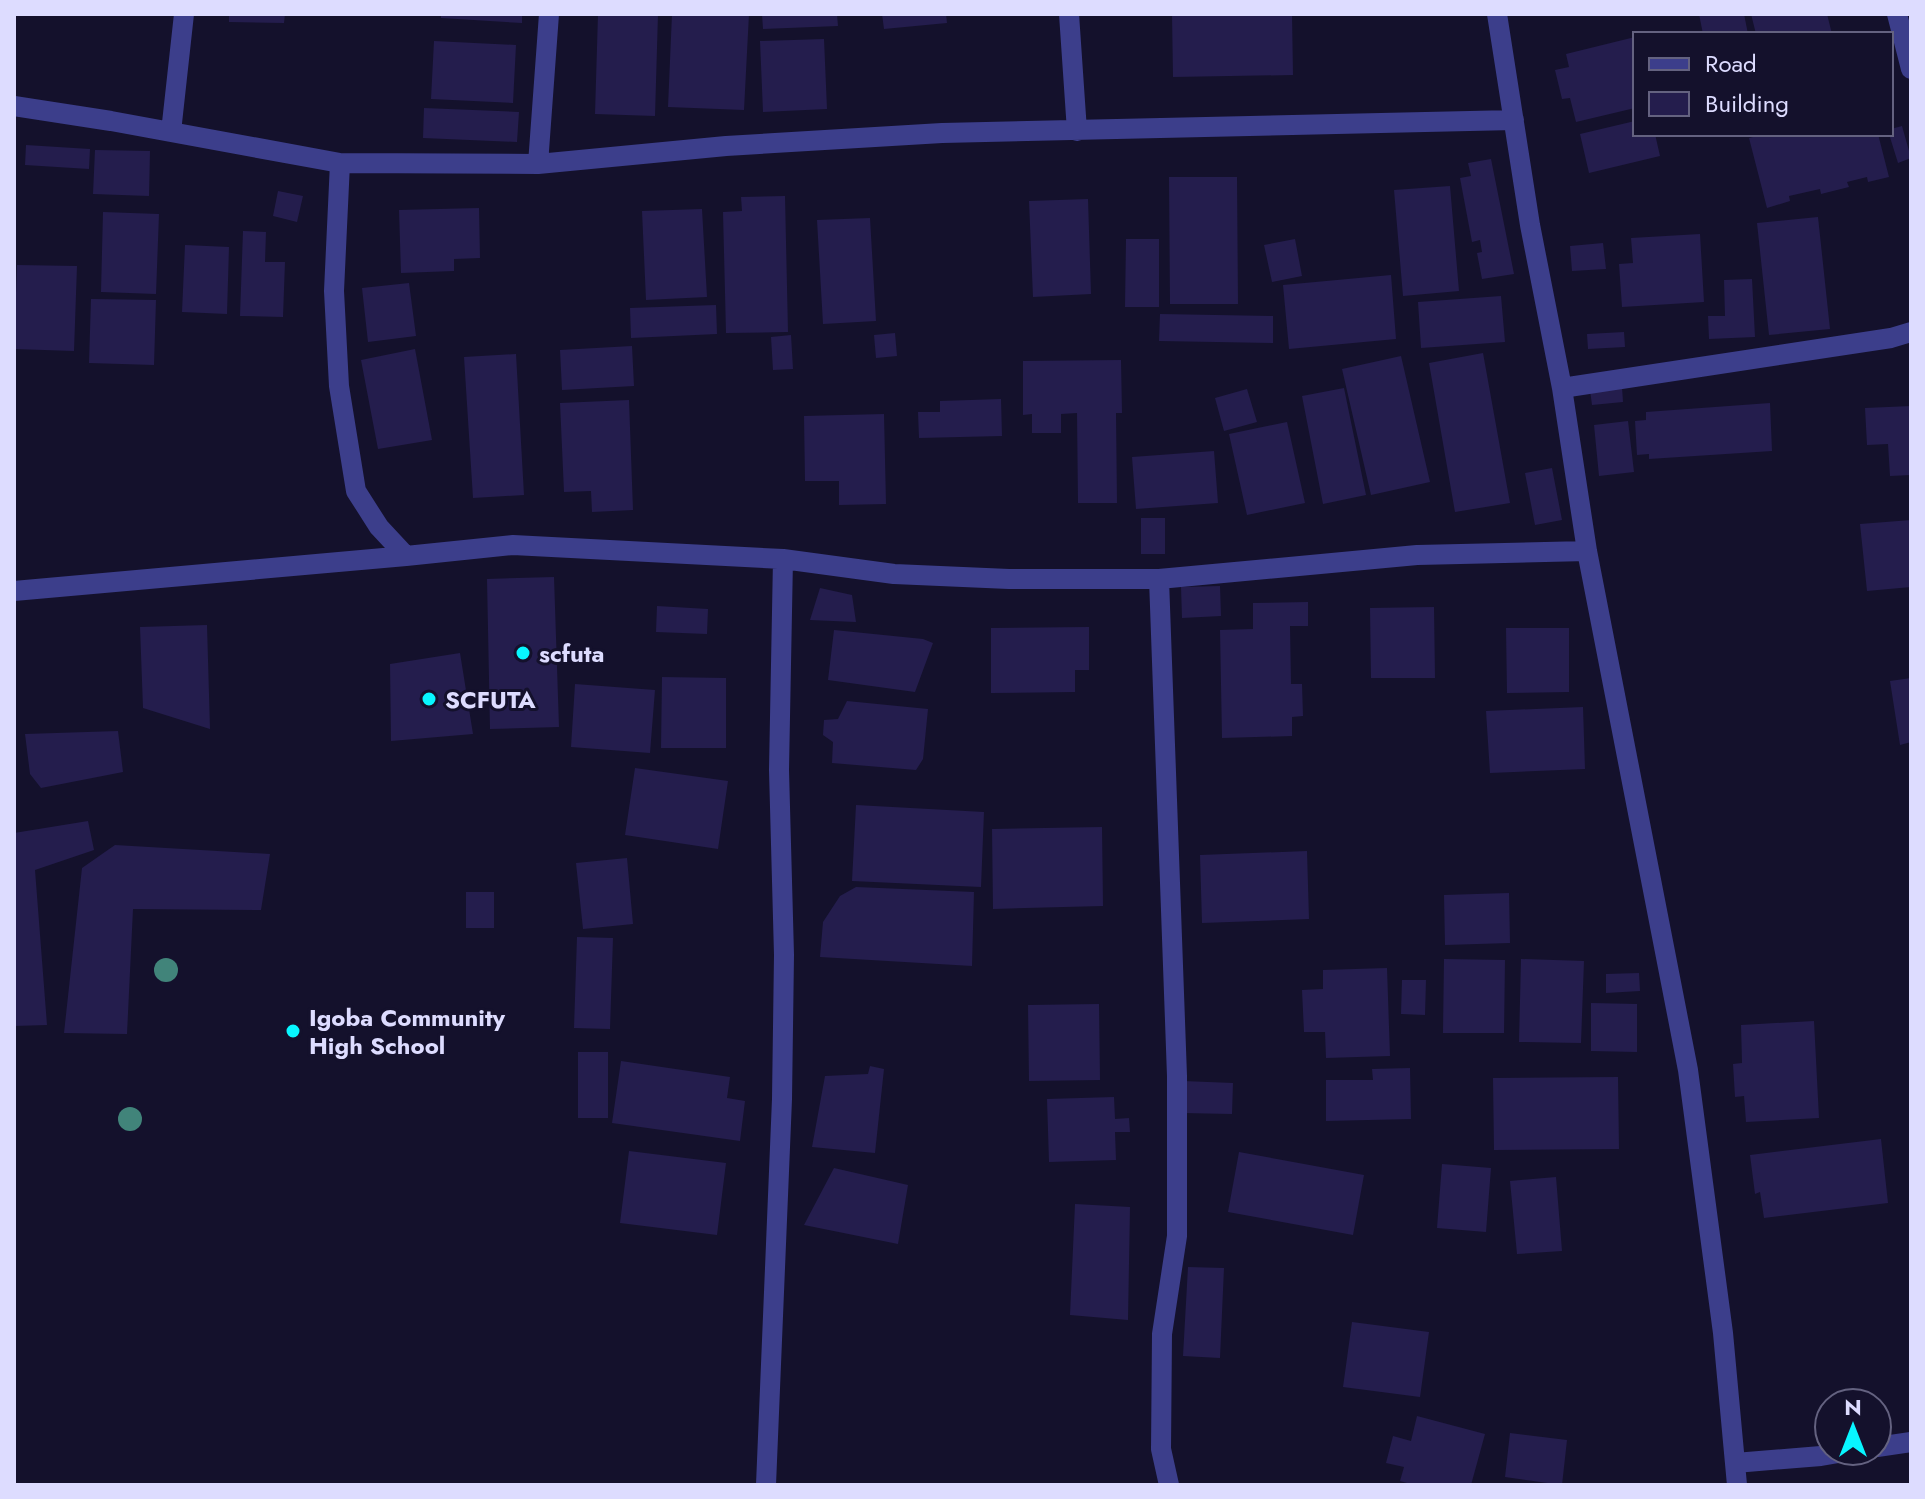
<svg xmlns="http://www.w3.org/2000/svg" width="1925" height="1499" font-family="Jost,sans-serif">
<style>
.building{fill:#241d4d}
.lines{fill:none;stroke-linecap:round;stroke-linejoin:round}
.minor{stroke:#3c3e8b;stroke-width:20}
.tree{fill:#41847a}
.poi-dot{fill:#08f6ff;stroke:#14112c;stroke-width:3}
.labels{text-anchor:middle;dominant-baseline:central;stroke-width:6;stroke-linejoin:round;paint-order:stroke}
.poi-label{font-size:24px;font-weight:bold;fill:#dddcff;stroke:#14112c;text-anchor:start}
</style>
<rect width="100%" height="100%" fill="#14112c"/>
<path class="building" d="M229,14H285L284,23L229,22Z
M441,14H522V23L441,18Z
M598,14H658L655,116L595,114Z
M672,14H749L744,110L668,107Z
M762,14H837L838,26L763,29Z
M882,14H946L947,23L884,29Z
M1172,14H1292L1293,75L1173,77Z
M1699,14H1744L1748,34H1703Z
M1751,14H1827L1832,34H1756Z
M1635,37V108L1576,122L1570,98L1562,99L1555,70L1569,67L1566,54Z
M824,39L827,109L763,112L760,41Z
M434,41L516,45L513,103L431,99Z
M424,108L519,112L517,142L423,138Z
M1635,121V134H1655L1660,156L1589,173L1580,134Z
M1902,126L1911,158L1898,163L1889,134L1891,129Z
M1765,134H1878L1889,177L1868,182L1867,177L1847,182L1849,187L1821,194L1820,189L1789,196L1790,201L1767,208L1749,138Z
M26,145L90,149L89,169L25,165Z
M95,150L150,151L149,196L93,194Z
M1491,159L1514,274L1482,279L1477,253L1482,252L1480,240L1472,242L1460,178L1471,176L1468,163Z
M1169,177H1237L1238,304H1170Z
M1450,186L1459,291L1403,296L1394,190Z
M278,191L303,196L297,222L273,216Z
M785,196L788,332L726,333L723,212L742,211L741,197Z
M1088,199L1091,294L1033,297L1029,201Z
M479,208L480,258L454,259V271L401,273L399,210Z
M702,209L707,297L646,300L642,211Z
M103,212L159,214L156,294L101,292Z
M1818,217L1830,329L1769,335L1757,223Z
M870,218L876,321L823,324L817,220Z
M243,231L266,232L265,262H285L283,317L240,316Z
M1700,234L1704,302L1622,307L1619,264L1633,263L1631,238Z
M1126,239H1159V307H1125Z
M1295,239L1302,276L1272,282L1264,245Z
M1603,243L1606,269L1572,271L1570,246Z
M185,245L229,247L227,314L182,312Z
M17,265L77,266L74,351L14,349Z
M1391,275L1396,339L1289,349L1283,285Z
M1752,279L1755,337L1709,339L1708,316H1725L1724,280Z
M409,283L416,336L368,342L362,288Z
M1501,296L1505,342L1421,348L1418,302Z
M91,299L156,300L154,365L89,363Z
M716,305L717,334L631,338L630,308Z
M1160,314L1273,316V343L1159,341Z
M1624,332L1625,347L1588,349L1587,334Z
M895,333L897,356L876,358L874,335Z
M791,335L793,369L773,370L771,337Z
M632,346L634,386L562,390L560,350Z
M415,349L432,440L378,449L361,360Z
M1483,353L1510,503L1455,512L1429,363Z
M516,354L524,495L473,498L464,357Z
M1401,356L1430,482L1371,495L1342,369Z
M1121,360L1122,413H1116L1117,503H1078L1077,413L1061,414V433H1032V414L1023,415V361Z
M1622,387L1623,402L1592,405L1590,390Z
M1344,388L1366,495L1323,504L1302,396Z
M1247,389L1257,422L1224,431L1215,398Z
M1001,399L1002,436L919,438L918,412H940V401Z
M629,400L633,510L592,512L591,491L564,492L560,403Z
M1770,403L1772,451L1649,459V454L1637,455L1635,421L1646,420V412Z
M1911,406V475L1890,476L1888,444L1867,445L1865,408Z
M884,414L886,504L839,505V481H805L804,416Z
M1628,421L1634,472L1599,476L1594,425Z
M1287,422L1305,503L1247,515L1229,434Z
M1214,451L1218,503L1136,509L1132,457Z
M1552,468L1562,520L1535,525L1525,473Z
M1141,518H1165V554H1141Z
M1911,520V587L1867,591L1860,524Z
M554,577L559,727L490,729L487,579Z
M1220,586L1221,616L1182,618L1181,587Z
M820,588L852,595L856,622L810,620Z
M1308,602V626H1290L1291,684H1302L1303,716L1292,717V736L1222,738L1220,630L1253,629V603Z
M657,606L708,609L707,634L656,632Z
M1434,607L1435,678H1371L1370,608Z
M207,625L210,729L143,708L140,627Z
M1089,627V670H1075V692L991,693V628Z
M1506,628H1569V692L1507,693Z
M834,630L923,639L933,643L915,692L828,680Z
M460,653L473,734L391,741L390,664Z
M662,677L726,678V748H661Z
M1911,678V742L1900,745L1890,681Z
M575,684L655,690L650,753L571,747Z
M847,701L928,709L923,759L916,770L832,763L833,742L823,735L824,720L838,719Z
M1583,707L1585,769L1490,773L1486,711Z
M118,731L123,772L41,788L30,774L25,734Z
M635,768L728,781L718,849L625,835Z
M856,805L984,812L981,887L852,881Z
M88,821L94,850L35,870L47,1025L14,1026V833Z
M1102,827L1103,906L993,909L992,829Z
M115,845L270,854L261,910L133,909L127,1034L64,1033L82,868Z
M1307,851L1309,919L1202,923L1200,855Z
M627,858L633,924L583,929L576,863Z
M856,887L974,892L972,966L820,957L823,922L840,896Z
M466,892H494V928H466Z
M1509,893L1510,943L1445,945L1444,895Z
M577,937L613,938L610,1029L574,1028Z
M1444,959L1505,960L1504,1033H1443Z
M1521,959L1584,961L1581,1043L1519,1042Z
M1387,968L1390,1056L1326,1058L1325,1032H1304L1302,990L1323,989V970Z
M1639,973L1640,991L1606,993V974Z
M1402,980H1426L1425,1015L1401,1014Z
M1591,1003L1637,1004V1052L1591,1051Z
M1099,1004L1100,1080L1029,1081L1028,1005Z
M1814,1021L1819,1118L1746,1122L1744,1096L1735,1097L1733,1064L1742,1063L1741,1025Z
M578,1052H608V1118H578Z
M621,1061L730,1077L727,1098L745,1101L740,1141L612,1123Z
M870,1066L884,1069L875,1153L812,1147L825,1076L868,1074Z
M1410,1068L1411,1119L1326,1121V1080H1373L1372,1069Z
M1618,1077L1619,1149L1494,1150L1493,1078Z
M1183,1081L1233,1083L1232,1114L1182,1113Z
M1114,1097L1115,1119L1129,1118L1130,1132H1115L1116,1160L1049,1162L1047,1099Z
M1881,1139L1888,1203L1764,1218L1760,1192L1755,1194L1750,1155Z
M629,1151L726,1163L717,1235L620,1223Z
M1239,1152L1364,1175L1353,1235L1228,1212Z
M1442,1164L1491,1168L1486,1232L1437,1228Z
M834,1168L908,1185L898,1244L804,1225Z
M1556,1177L1562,1251L1517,1254L1510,1181Z
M1075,1204L1130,1207L1128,1320L1070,1315Z
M1188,1267L1224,1268L1220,1358L1183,1356Z
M1352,1322L1429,1332L1420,1397L1343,1387Z
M1417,1416L1485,1434L1471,1485H1414L1400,1481L1404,1467L1386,1463L1393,1436L1411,1441Z
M1510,1433L1567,1440L1562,1485L1505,1477Z"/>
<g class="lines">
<path class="minor" d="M1069,14L1077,131
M1497,14L1530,225L1562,388L1587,551L1688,1070L1723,1333L1737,1485
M1897,14L1911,69
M14,106L111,121L340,163L538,164L726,146L942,133L1514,120
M171,132L184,14
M340,163L334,291L339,386L356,491L379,527L406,556L513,545L783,559L894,574L1009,579H1159L1417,555L1587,551
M538,164L549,14
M1562,388L1891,338L1911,332
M1159,579L1177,1076V1236L1162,1334L1161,1449L1169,1485
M14,591L406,556
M1877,1447L1911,1442
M1735,1463L1821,1456L1850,1451
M766,1485L782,1099L784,955L779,770L783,559"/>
</g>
<g class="tree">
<circle cx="166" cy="970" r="12"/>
<circle cx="130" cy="1119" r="12"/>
</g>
<g class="poi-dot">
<circle cx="523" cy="653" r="8"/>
<circle cx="429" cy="699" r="8"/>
<circle cx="293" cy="1031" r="8"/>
</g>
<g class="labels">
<g class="poi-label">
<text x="539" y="653">scfuta</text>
<text x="445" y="699">SCFUTA</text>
<text x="309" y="1017">Igoba Community<tspan x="309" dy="28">High School</tspan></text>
</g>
</g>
<rect width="1925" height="1499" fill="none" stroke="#dddcff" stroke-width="32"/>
<rect x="1633" y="32" width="260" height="104" fill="#14112c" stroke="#646280" stroke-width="2"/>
<rect x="1649" y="58" width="40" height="12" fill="#3c3e8b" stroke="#646280" stroke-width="2"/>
<text x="1705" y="72" font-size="24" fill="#dddcff">Road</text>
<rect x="1649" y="92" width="40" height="24" fill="#241d4d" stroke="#646280" stroke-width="2"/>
<text x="1705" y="112" font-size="24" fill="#dddcff">Building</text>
<g transform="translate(1853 1427)"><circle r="38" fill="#14112c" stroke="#646280" stroke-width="2"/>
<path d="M0-6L14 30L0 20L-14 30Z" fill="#08f6ff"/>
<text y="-12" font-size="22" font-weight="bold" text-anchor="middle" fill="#dddcff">N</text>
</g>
</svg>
